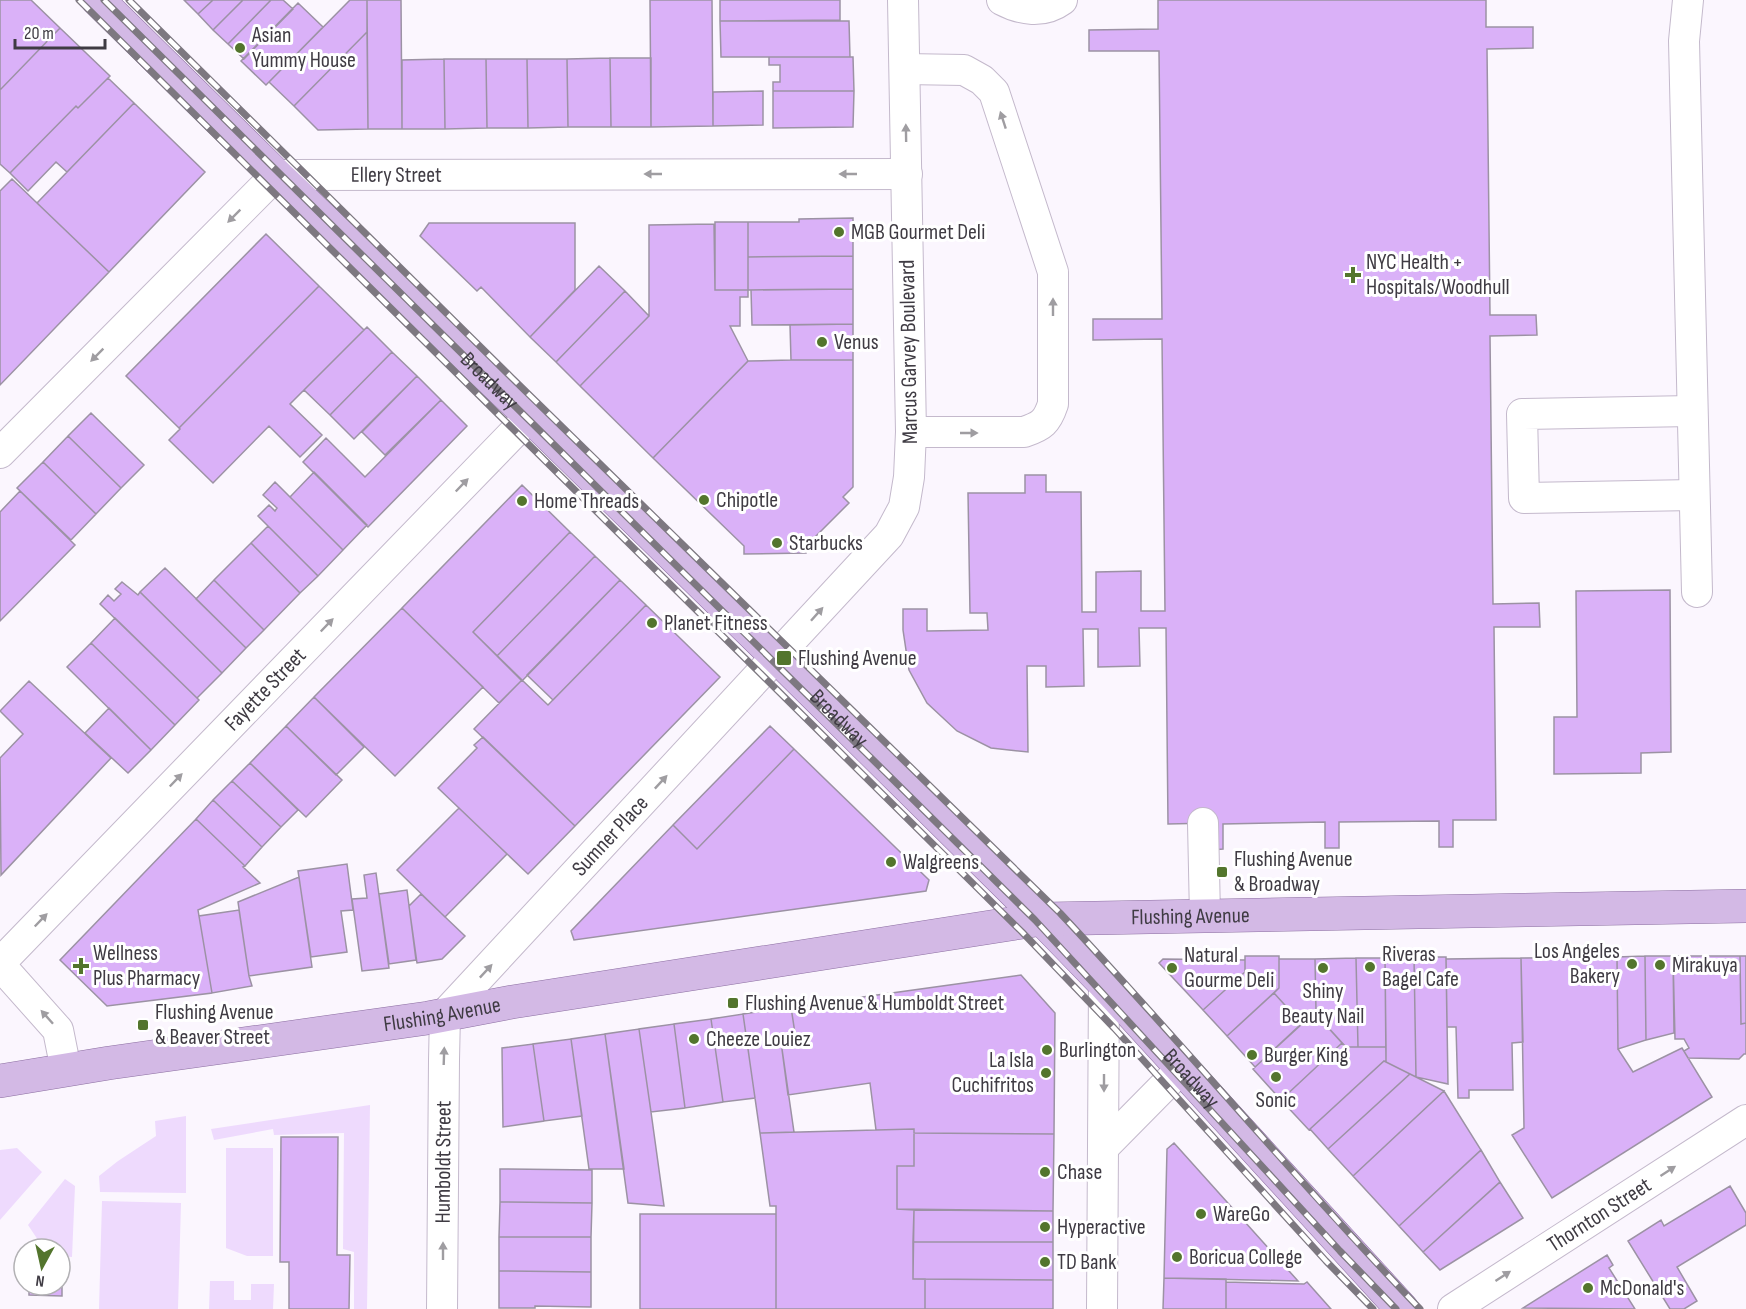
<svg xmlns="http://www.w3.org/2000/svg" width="1746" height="1309" font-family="'Sofia Sans Condensed',sans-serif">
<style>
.green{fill:#eedafd}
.building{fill:#dab1f8;stroke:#9c92a4;stroke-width:1.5}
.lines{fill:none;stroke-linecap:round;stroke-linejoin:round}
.minor-casing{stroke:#c4b9cc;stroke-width:32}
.major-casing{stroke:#8c6fa1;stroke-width:34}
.minor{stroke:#fff;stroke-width:30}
.major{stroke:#d3b9e5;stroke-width:33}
.rail-casing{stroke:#7d7880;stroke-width:7}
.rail{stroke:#fff;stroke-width:4.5;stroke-dasharray:14;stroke-linecap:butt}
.oneway{fill:#9f9da1}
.poi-dot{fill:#53752d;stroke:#fff;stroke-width:2}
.labels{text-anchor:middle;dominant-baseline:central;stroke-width:6;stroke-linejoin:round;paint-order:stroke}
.poi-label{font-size:22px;fill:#3f3b43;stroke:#fff;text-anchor:start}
.street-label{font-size:22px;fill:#3f3b43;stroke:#fff}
</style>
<rect width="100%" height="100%" fill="#fbf6fe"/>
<path class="green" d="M370,1105L367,1309H354V1252L343,1249L344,1133L274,1135L273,1129L214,1140L211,1129Z
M186,1116V1193L100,1192L99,1176L118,1161L156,1136L155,1121Z
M17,1148L42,1172L0,1220V1150Z
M226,1148H273V1256H247L226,1248Z
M65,1179L75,1186L72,1257L60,1256V1249H44L28,1225Z
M102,1201L181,1203L178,1309H99Z
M210,1281H234V1300H251V1284H274L273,1309H209Z"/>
<path class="building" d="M0,0H31L60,28L0,90Z
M184,0H213L198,14Z
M213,0H243L213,30L198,14Z
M243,0H271L228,44L213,30Z
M271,0H283L293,9L244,59L228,44Z
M350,0H367V32L294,106L269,82Z
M367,0H401L402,129H368Z
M650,0H712L713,126L651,127Z
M720,0H840V20L720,21Z
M1158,0H1486V27H1533V48L1487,49L1490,315H1536L1537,335L1490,336L1493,604L1539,603L1540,627H1494L1496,820H1453V847H1439V821L1339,822V848H1325V822L1223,824V849L1211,850V823L1168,824L1166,628H1139L1140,666L1098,667V629H1083L1084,686L1046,687V666H1027L1028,752L991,748L957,731L927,703L909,670L903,630V609H927V631L988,630L987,613H970L968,493H1025V475H1046V492H1081L1082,612H1096V572L1141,571V611H1165L1162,339L1093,340V319H1162L1159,51H1089V30L1158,29Z
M298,3L323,27L266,85L241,61Z
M720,21H849L850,57H721Z
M60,28L110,76L78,108L76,106L10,173L0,164V90Z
M367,32L368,129L318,130L294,106Z
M769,57H853L854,91H773V82H780V65H769Z
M610,58H651V127H611Z
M610,58L611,127H568L567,59Z
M444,59H486L487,128L445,129Z
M444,59L445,129H402V60Z
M486,59H527L528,128H487Z
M527,59H567L568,127L528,128Z
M108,78L134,103L67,172L56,162L28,191L10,173L76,106L78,108Z
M763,91V125L713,126V92Z
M773,91H854L853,127L773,128Z
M134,103L205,172L109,272L37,203Z
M12,179L109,272L0,385V191Z
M853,218V256L748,257V222H799V219Z
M715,222H748V290H715Z
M429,223H575V290L530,337L481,287L477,291L420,236Z
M714,224L715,290H748V297H740V326H730L748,361L653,458L580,386L649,316V225Z
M266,234L319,286L179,428L126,376Z
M853,256V289L748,290V257Z
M599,266L625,291L556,362L530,337Z
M319,286L364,330L290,404L322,435L300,457L269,426L213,483L169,440L180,429L179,428Z
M853,289V324L752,325L751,290Z
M625,291L649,316L580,386L556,362Z
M853,324V360H791L790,325Z
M367,327L392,352L330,415L304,390Z
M392,352L417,376L354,439L330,415Z
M791,360H853V487L843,497L849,503L806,546V553L744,554V546L653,458L748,361Z
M417,376L441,400L385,455L362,432Z
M441,400L467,426L368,527L303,462L326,438L365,477Z
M91,413L144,465L121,488L68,436Z
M68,436L121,488L96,514L43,462Z
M43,462L96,514L71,540L17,488Z
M314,472L367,525L343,550L290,497Z
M275,482L343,550L318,576L258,516L269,505L275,511L277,508L263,495Z
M522,485L570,532L473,632L522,680L499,703L402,608Z
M20,491L75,545L0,621V512Z
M268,526L318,576L300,593L251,543Z
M570,532L595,556L497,656L473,632Z
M251,543L300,593L264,630L214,580Z
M595,556L620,580L522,681L497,656Z
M165,568L246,648L222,673L140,592Z
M214,580L264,630L246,648L196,599Z
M620,580L646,605L553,700L527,675Z
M122,582L138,595L140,592L222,673L197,698L100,604L108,595L114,601L121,594L115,589Z
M1670,590L1671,752L1641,753V773L1554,774V717H1577L1576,591Z
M646,605L720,677L575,826L474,729L522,680L548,705Z
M402,608L483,687L395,776L314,697Z
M115,618L199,700L175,725L91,643Z
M91,643L175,725L151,750L67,667Z
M29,681L111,758L1,875L0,758L23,734L0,711Z
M314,697L364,747L336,775L286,726Z
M109,708L151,750L128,773L85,733Z
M286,726L342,780L306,817L250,763Z
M770,726L794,749L697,849L673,825Z
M483,737L575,826L528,874L438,788L477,748L474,745Z
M794,749L929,880L926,891L574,940L571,931L673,825L697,849Z
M250,763L298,810L281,827L232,781Z
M232,781L281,827L262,847L213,800Z
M213,800L262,847L245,866L196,819Z
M459,808L507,854L445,917L397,870Z
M196,819L245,866L243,867L260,883L198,910L212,993L107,1006L60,960Z
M347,864L353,910L341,911L347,952L311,957L298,871Z
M376,873L389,968L362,971L352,899L367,898L364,875Z
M299,877L312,967L249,976L238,902Z
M407,890L416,960L389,964L379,894Z
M421,894L465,936L442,959L417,963L409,906Z
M239,910L249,976L252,986L212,993L199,916Z
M1245,956H1279V988L1227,1036L1203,1010L1245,972Z
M1645,956H1673L1674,1033L1646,1040Z
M1645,956L1646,1040L1618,1049L1617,957Z
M1673,956H1740L1741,1024L1746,1023V1054H1744L1739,1059L1688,1058L1684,1051L1689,1048L1684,1039H1675Z
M1740,956H1746V1023L1741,1024Z
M1414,957H1446L1448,1084L1416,1077Z
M1414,957L1416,1077L1386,1062L1385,958Z
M1617,957L1618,1049L1633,1072L1682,1048L1712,1097L1552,1198L1512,1135L1524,1128L1521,958Z
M1356,958H1385L1386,1047H1358Z
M1356,958L1358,1047H1346L1314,1012L1316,1011L1315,959Z
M1521,958L1523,1042L1512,1043L1513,1090H1469V1098H1458L1456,1027H1447L1446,959Z
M1163,959L1245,960V972L1203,1010L1159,963Z
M1279,959H1315L1316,1011L1302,1024L1274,993L1279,988Z
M1021,975L1055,1013L1054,1134L914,1133V1129L876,1130L870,1083L788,1095L781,1042L796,1040L791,1007Z
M1274,993L1302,1024L1255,1067L1227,1036Z
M791,1007L796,1040L781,1042L794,1132L760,1133L743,1014Z
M1314,1012L1342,1043L1281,1100L1253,1069Z
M743,1014L755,1098L723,1102L711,1019Z
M711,1019L723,1102L685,1108L674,1024Z
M674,1024L685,1108L651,1112L639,1029Z
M639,1029L651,1112L664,1206L628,1203L605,1034Z
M605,1034L624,1169H589L571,1039Z
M571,1039L582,1116L544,1121L533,1044Z
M1342,1043L1346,1047H1386V1062L1384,1061L1309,1130L1281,1100Z
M533,1044L544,1121L503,1127L502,1048Z
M1384,1061L1410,1074L1328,1149L1310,1129Z
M1410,1074L1444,1091L1353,1176L1328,1149Z
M1444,1091L1481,1150L1399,1226L1353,1176Z
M914,1129V1166H897V1209L914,1210L913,1279H925V1309H776V1206H770L760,1133Z
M914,1133L1054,1134L1053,1211L897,1209V1166H914Z
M281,1137H338L337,1255H350L349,1309H289V1262H280Z
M1174,1143L1298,1281L1164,1278L1167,1149Z
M1481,1150L1500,1182L1423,1252L1399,1226Z
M500,1169L592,1170V1203L500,1202Z
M1500,1182L1523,1218L1440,1270L1423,1252Z
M1730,1186L1746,1213V1225L1677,1267L1697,1301L1684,1309H1670L1628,1241L1661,1220L1664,1226Z
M500,1202L592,1203L591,1237H499Z
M914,1210L1053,1211V1242H913Z
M640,1214H776V1309H640Z
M499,1237H591V1272L499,1271Z
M913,1242H1053V1280L913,1279Z
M1607,1255L1613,1265L1609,1268L1635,1309L1523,1308Z
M60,1263H62V1296L29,1295V1285H60Z
M499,1271L591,1272V1307L535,1306V1308H499Z
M1164,1278L1226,1279V1309H1163Z
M925,1279L1053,1280V1309H925Z
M1226,1282L1304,1284L1307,1282L1331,1309H1226Z"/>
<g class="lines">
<g class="minor-casing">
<g id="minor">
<path d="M1002,0C1021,10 1043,14 1062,0"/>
<path d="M1688,0L1684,41L1697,592"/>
<path d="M905,69L964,70L982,80L994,92L1053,272V404C1047,422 1042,426 1024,432H911"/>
<path d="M1692,411L1522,414L1524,498L1694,495"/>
<path id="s1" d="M0,453L276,175L907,174"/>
<path d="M1203,823L1205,916"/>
<path id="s2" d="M0,963L530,416"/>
<path d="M0,965L58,1030L66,1070"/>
<path d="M1103,1148L1182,1068"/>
<path id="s3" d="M442,1309L444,1060L445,1014L889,535L904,507L909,477L911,432L903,0"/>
<path d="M1102,1309L1104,983"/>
<path id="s4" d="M1453,1309L1746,1120"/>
</g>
</g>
<g class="major-casing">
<g id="major">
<path id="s5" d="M98,0L276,175L530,416L777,657L1042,919L1104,983L1402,1309"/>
<path id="s6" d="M0,1081L109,1063L428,1018L512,1002L1042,919L1746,906"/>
</g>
</g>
<use href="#minor" class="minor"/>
<use href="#major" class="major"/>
<g class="rail-casing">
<g id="rail">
<path d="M79,0L1022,932L1114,1028L1326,1261L1373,1309"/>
<path id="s7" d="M104,0L1035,920L1340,1251L1396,1309"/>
<path d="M129,0L511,377L1060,913C1182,1043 1296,1180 1420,1309"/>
</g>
</g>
<use href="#rail" class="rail"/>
</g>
<defs><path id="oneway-solid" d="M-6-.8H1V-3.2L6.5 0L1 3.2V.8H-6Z" transform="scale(1.5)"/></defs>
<g class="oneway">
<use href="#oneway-solid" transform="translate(1003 120) rotate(-108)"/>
<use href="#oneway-solid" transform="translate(906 133) rotate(-91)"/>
<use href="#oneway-solid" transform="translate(653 174) rotate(180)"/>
<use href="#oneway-solid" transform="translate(848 174) rotate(180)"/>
<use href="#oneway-solid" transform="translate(234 216) rotate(135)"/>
<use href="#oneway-solid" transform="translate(1053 307) rotate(-90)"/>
<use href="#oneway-solid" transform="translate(97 355) rotate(135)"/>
<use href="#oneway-solid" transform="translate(969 433)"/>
<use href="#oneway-solid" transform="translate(462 485) rotate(-46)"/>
<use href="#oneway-solid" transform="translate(817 614) rotate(-48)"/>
<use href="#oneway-solid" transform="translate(327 625) rotate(-46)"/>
<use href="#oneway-solid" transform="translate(176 780) rotate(-46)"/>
<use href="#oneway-solid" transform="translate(661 782) rotate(-47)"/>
<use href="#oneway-solid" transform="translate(41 920) rotate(-46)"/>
<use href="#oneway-solid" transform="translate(486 971) rotate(-47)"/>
<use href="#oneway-solid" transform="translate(47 1017) rotate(-132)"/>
<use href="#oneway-solid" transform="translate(444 1056) rotate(-88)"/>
<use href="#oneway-solid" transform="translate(1104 1083) rotate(90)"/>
<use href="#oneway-solid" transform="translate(1668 1171) rotate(-33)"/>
<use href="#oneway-solid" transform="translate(443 1251) rotate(-90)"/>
<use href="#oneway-solid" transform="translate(1503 1276) rotate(-33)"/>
</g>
<g class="poi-dot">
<circle cx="240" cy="48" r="6"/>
<circle cx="839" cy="232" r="6"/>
<path d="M1350 266h6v6h6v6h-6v6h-6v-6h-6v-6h6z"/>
<circle cx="822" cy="342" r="6"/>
<circle cx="704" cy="500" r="6"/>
<circle cx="522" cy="501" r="6"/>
<circle cx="777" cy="543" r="6"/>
<circle cx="652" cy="623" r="6"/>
<rect x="776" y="650" width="16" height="16" rx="3"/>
<circle cx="891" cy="862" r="6"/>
<rect x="1216" y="866" width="12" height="12" rx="3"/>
<circle cx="1632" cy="964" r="6"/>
<circle cx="1660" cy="965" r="6"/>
<path d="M78 957h6v6h6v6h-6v6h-6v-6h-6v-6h6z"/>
<circle cx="1370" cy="967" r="6"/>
<circle cx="1172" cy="968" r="6"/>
<circle cx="1323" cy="968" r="6"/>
<rect x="727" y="997" width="12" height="12" rx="3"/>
<rect x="137" y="1019" width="12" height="12" rx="3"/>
<circle cx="694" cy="1039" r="6"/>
<circle cx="1047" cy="1050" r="6"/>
<circle cx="1252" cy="1055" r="6"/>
<circle cx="1046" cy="1073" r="6"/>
<circle cx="1276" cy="1077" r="6"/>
<circle cx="1045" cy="1172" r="6"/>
<circle cx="1201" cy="1214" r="6"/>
<circle cx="1045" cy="1227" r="6"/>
<circle cx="1177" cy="1257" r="6"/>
<circle cx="1045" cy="1262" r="6"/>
<circle cx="1588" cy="1288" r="6"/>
</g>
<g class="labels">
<g class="poi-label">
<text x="252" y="35">Asian<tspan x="252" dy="25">Yummy House</tspan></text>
<text x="851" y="232">MGB Gourmet Deli</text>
<text x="1366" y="262">NYC Health +<tspan x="1366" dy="25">Hospitals/Woodhull</tspan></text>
<text x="834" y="342">Venus</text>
<text x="716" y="500">Chipotle</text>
<text x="534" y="501">Home Threads</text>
<text x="789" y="543">Starbucks</text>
<text x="664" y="623">Planet Fitness</text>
<text x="798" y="658">Flushing Avenue</text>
<text x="1234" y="859">Flushing Avenue<tspan x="1234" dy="25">&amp; Broadway</tspan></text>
<text x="903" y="862">Walgreens</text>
<text x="1620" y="951" text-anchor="end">Los Angeles<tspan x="1620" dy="25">Bakery</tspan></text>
<text x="93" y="953">Wellness<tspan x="93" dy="25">Plus Pharmacy</tspan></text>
<text x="1382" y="954">Riveras<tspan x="1382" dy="25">Bagel Cafe</tspan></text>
<text x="1184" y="955">Natural<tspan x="1184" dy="25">Gourme Deli</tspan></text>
<text x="1672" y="965">Mirakuya</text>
<text x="1323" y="991" text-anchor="middle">Shiny<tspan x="1323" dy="25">Beauty Nail</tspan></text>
<text x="745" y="1003">Flushing Avenue &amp; Humboldt Street</text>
<text x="155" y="1012">Flushing Avenue<tspan x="155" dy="25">&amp; Beaver Street</tspan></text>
<text x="706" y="1039">Cheeze Louiez</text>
<text x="1059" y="1050">Burlington</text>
<text x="1264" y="1055">Burger King</text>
<text x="1034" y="1060" text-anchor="end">La Isla<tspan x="1034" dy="25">Cuchifritos</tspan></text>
<text x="1276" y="1100" text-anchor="middle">Sonic</text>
<text x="1057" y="1172">Chase</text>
<text x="1213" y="1214">WareGo</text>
<text x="1057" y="1227">Hyperactive</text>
<text x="1189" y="1257">Boricua College</text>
<text x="1057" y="1262">TD Bank</text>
<text x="1600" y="1288">McDonald's</text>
</g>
<g class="street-label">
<text stroke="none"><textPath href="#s1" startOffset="512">Ellery Street</textPath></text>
<text transform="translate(909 352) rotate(-91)">Marcus Garvey Boulevard</text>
<text stroke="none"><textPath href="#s7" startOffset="542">Broadway</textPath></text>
<text stroke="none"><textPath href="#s2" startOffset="381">Fayette Street</textPath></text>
<text stroke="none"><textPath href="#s5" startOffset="1032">Broadway</textPath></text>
<text stroke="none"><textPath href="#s3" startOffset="538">Sumner Place</textPath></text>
<text stroke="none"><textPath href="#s6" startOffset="1203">Flushing Avenue</textPath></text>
<text stroke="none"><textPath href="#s6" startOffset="447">Flushing Avenue</textPath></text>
<text stroke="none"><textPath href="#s5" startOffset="1536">Broadway</textPath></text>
<text stroke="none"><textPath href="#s3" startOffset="147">Humboldt Street</textPath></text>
<text stroke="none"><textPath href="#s4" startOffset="174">Thornton Street</textPath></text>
</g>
</g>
<g transform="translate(42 1267) rotate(188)"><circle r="28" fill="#ffffff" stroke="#b2b1b4" stroke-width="1.5"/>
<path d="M0-4.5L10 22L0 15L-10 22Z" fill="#53752d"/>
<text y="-9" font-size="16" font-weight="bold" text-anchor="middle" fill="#3f3b43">N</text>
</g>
<path d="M15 39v9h90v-9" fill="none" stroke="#3f3b43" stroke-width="3"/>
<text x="24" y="39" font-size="18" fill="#3f3b43" stroke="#ffffff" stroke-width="4.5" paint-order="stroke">20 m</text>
</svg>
